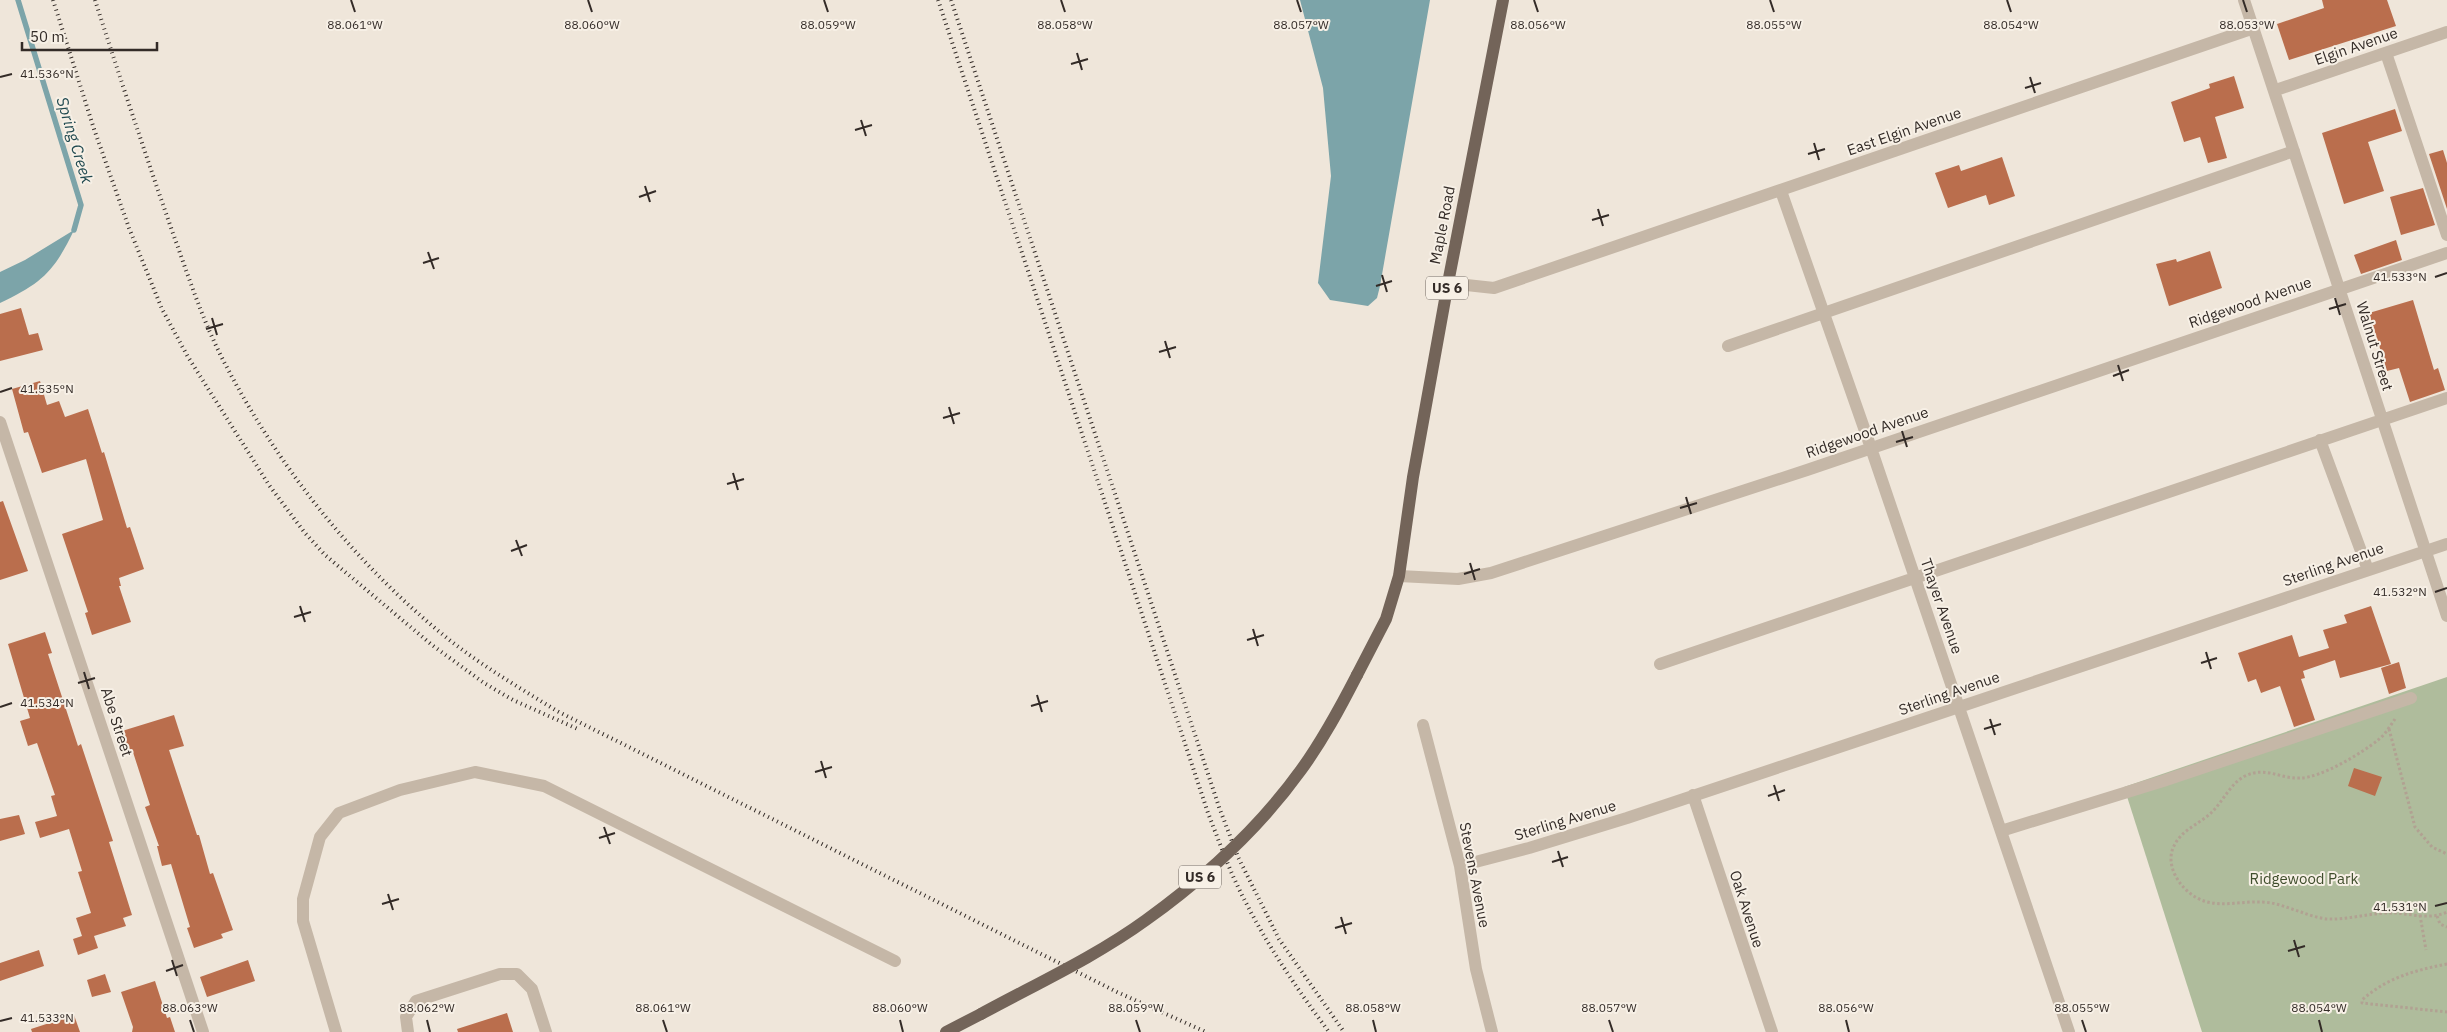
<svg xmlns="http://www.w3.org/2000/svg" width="2447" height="1032" font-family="'IBM Plex Sans',sans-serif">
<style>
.green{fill:#afbc9c}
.water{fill:#7ca4a9}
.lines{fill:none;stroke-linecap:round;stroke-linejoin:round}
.stream{stroke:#7ca4a9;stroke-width:5.5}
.building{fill:#ba6e4d}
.path{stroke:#b1a192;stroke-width:3;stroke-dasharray:2.5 2.5;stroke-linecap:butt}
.minor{stroke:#c5b7a7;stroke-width:12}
.major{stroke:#736459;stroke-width:12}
.rail{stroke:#332b27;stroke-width:4;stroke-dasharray:1 4;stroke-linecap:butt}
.major-bridge{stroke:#736459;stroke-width:12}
.ticks{fill:none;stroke:#332b27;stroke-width:2}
.labels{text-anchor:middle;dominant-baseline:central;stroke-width:4;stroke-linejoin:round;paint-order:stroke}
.shield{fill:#f7f0e6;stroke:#6e6660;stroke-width:1}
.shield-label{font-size:14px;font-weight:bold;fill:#332b27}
.street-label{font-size:15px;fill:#332b27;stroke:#f7f0e6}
.park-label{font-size:15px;fill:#404e2d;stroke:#f7f0e6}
.water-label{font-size:16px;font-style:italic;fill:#214a50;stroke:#f7f0e6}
.ticks-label{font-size:12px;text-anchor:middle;fill:#332b27;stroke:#f7f0e6;stroke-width:4;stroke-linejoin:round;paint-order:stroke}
</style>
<rect width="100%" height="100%" fill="#efe6da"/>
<path class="green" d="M2447,677V1032H2202L2124,787Z"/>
<path class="water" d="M1300,0H1430L1380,286L1377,298L1368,306L1330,300L1318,283L1331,176L1323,88Z
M74,230C54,272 42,283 0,303V272L25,260Z"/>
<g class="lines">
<path class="stream" d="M18,0L81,205L74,230"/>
</g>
<path class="building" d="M2322,0H2387L2396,26L2289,60L2277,24L2324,8Z
M2234,76L2244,108L2215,117L2227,158L2208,163L2200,137L2184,142L2171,102L2210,88L2209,84Z
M2395,109L2402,131L2368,142L2384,191L2344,204L2322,133Z
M2443,150L2447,163V209L2429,154Z
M2002,157L2015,196L1989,205L1986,195L1948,208L1935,173L1959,165L1961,171Z
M2423,188L2435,225L2401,235L2390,197Z
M2396,240L2402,260L2361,274L2354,255Z
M2210,251L2222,288L2169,306L2156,264L2176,259L2177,262Z
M2413,300L2434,370L2438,368L2445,390L2410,402L2399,368L2387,371L2369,313Z
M21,308L29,335L38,333L43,350L0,361V314Z
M40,381L47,405L59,401L65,417L88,409L102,453L104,452L127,528L130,527L144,569L119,578L121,586H119L131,622L92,635L85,613L88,612L62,534L103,520L86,459L42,473L28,432L24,433L12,389Z
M3,501L28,571L0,580V502Z
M2371,606L2391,664L2340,678L2335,660L2303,671L2305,678L2301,679L2315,720L2294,727L2280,686L2261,693L2256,679L2248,682L2238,653L2292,635L2299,657L2329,648L2323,630L2347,623L2344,615Z
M45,632L52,653L48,654L78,746L81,744L113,841L109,842L132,915L123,918L126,926L94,936L98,948L78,955L73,939L82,936L76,918L91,913L78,872L82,871L69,829L40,838L35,822L57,816L51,796L55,795L37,743L28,746L20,721L30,718L8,644Z
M2399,662L2406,688L2389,694L2381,668Z
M174,715L184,746L169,750L197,835H199L210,874L213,873L233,930L221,934L223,938L194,948L187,928L190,927L171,864L162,866L157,846H159L145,807L150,805L132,749L128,750L122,731Z
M2354,768L2382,777L2375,796L2348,786Z
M19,815L25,834L0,841V819Z
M39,950L44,966L0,981V963Z
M248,960L255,981L207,997L200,977Z
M105,974L111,992L92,997L87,980Z
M155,981L167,1018L170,1017L175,1032H132L133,1027L121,992Z
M507,1013L513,1032H458L457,1029Z
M74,1015L80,1032H32L31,1029Z"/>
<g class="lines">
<path class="path" d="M2395,719C2390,726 2385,735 2378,740C2362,753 2321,778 2300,778C2280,779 2266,766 2245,776C2231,783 2223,801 2212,812C2201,823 2183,829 2175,844C2162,866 2183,894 2204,901C2222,907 2243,901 2261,902C2275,902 2288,908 2301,912C2309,915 2318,918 2327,919C2349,920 2372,912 2395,913C2412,914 2431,920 2447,912
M2389,729L2415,827L2432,847L2447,854
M2420,915L2426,950
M2437,916L2440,924L2447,927
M2447,964C2416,970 2386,978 2362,1000V1003L2447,1012"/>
<path class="minor" d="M2244,0L2447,616
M2386,53L2447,235
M2276,90L2447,32
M1781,191L1871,448L2069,1032
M1448,283L1494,288L2254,28
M1728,346L2294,151
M0,422L203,1032
M2320,440L2368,570
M1399,576L1458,579L1491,573L1807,470L2447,253
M1660,664L2447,398
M1423,725L1460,866L1476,969L1492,1032
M1693,795L1772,1032
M2001,831L2163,781L2411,698
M1460,866L1529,848L1627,818L2447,544
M336,1032L303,921V899L320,837L339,813L400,790L475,772L544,786L895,961
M408,1032L406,1017L416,1001L500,974H517L532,989L546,1032"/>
<path class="major" d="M1357,675L1386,619L1399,576L1413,477L1448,283L1503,0
M946,1032L981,1014"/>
<path class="rail" d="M53,0L94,129L129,228L162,309L188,357L269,485L305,533L325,555L432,645L484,683L513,700L580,730
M95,0C119,75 144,150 170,225C186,269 200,314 221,356C276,464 353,562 447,638C482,666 520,688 557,711L1117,992L1206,1032
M938,0L1208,813C1219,841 1229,870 1243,897C1267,945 1297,989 1329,1032
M951,0L1219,807L1238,857L1279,939L1344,1032"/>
<path class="major-bridge" d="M981,1014C1036,984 1095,957 1146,920C1203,879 1260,827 1301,770C1323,740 1340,708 1357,675"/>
</g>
<path class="ticks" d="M351,0L355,12M588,0L592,12M824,0L828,12M1061,0L1065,12M1297,0L1301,12M1534,0L1538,12M1770,0L1774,12M2007,0L2011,12M2243,0L2247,12M1077,53L1082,70M1071,64L1088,59M0,77L12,74M2030,77L2035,93M2025,88L2041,83M861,120L866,136M855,130L872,125M1814,143L1819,160M1808,154L1825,149M645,186L650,202M639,197L656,191M1598,209L1603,226M1592,220L1609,215M428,252L434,269M423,263L439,258M1382,275L1387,292M2435,277L2447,273M1376,286L1392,281M2335,298L2340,315M2329,309L2346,304M212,318L217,335M206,329L223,324M1165,341L1170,358M1159,352L1176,347M2118,365L2123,381M2113,376L2129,370M0,392L12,388M949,407L954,424M943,418L960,413M1902,431L1907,447M1896,442L1913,437M733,473L738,490M727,484L744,479M1686,497L1691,514M1680,508L1697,503M516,540L522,556M511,551L527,545M1470,563L1475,580M1464,574L1480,569M2435,592L2447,588M300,606L305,622M294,617L311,612M1253,629L1258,646M1247,640L1264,635M2206,652L2211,669M2201,663L2217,658M84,672L89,689M78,683L95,678M1037,695L1042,712M1031,706L1048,701M0,707L12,703M1990,719L1995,735M1984,729L2001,724M821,761L826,778M815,772L832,767M1774,785L1779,801M1768,796L1785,790M604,827L610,844M599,838L615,833M1558,851L1563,867M1552,862L1568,857M388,894L393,910M382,904L399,899M2435,906L2447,903M1341,917L1346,934M1335,928L1352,923M2294,940L2299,957M2288,951L2305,946M172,960L177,976M166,971L183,965M190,1020L194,1032M427,1020L430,1032M663,1020L667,1032M900,1020L903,1032M1136,1020L1140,1032M1373,1020L1376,1032M1609,1020L1613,1032M1846,1020L1849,1032M2082,1020L2086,1032M2319,1020L2322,1032M0,1021L12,1018"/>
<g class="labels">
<g class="shield">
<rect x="1426" y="276.5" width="42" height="23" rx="4"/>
<rect x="1179" y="865.5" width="42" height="23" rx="4"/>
</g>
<g class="shield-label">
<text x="1447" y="288">US 6</text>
<text x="1200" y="877">US 6</text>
</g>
<g class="street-label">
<text transform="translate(2356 46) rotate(-19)">Elgin Avenue</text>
<text transform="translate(1904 131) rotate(-19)">East Elgin Avenue</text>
<text transform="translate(1442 225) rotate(-79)">Maple Road</text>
<text transform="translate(2250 302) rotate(-19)">Ridgewood Avenue</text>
<text transform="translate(2375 346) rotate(73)">Walnut Street</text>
<text transform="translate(1867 432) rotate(-19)">Ridgewood Avenue</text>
<text transform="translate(2333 564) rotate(-19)">Sterling Avenue</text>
<text transform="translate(1942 606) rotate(71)">Thayer Avenue</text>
<text transform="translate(1949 693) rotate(-19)">Sterling Avenue</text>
<text transform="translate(117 722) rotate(72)">Abe Street</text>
<text transform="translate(1565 820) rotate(-17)">Sterling Avenue</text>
<text transform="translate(1475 875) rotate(79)">Stevens Avenue</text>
<text transform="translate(1747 909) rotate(72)">Oak Avenue</text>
</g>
<g class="park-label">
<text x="2304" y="878">Ridgewood Park</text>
</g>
<g class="water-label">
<text transform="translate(75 140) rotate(73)">Spring Creek</text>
</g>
</g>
<g class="ticks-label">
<text x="355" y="29">88.061°W</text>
<text x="592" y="29">88.060°W</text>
<text x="828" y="29">88.059°W</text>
<text x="1065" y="29">88.058°W</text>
<text x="1301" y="29">88.057°W</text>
<text x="1538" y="29">88.056°W</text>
<text x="1774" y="29">88.055°W</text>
<text x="2011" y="29">88.054°W</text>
<text x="2247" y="29">88.053°W</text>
<text x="47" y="78">41.536°N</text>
<text x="2400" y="281">41.533°N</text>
<text x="47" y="393">41.535°N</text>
<text x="2400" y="596">41.532°N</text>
<text x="47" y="707">41.534°N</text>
<text x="2400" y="911">41.531°N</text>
<text x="190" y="1012">88.063°W</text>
<text x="427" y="1012">88.062°W</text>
<text x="663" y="1012">88.061°W</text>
<text x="900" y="1012">88.060°W</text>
<text x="1136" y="1012">88.059°W</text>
<text x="1373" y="1012">88.058°W</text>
<text x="1609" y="1012">88.057°W</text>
<text x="1846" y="1012">88.056°W</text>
<text x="2082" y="1012">88.055°W</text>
<text x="2319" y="1012">88.054°W</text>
<text x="47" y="1022">41.533°N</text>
</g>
<path d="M22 42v8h135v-8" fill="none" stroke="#332b27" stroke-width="2.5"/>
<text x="30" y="42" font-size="15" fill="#332b27" stroke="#f7f0e6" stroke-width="4" paint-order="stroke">50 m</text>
</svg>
